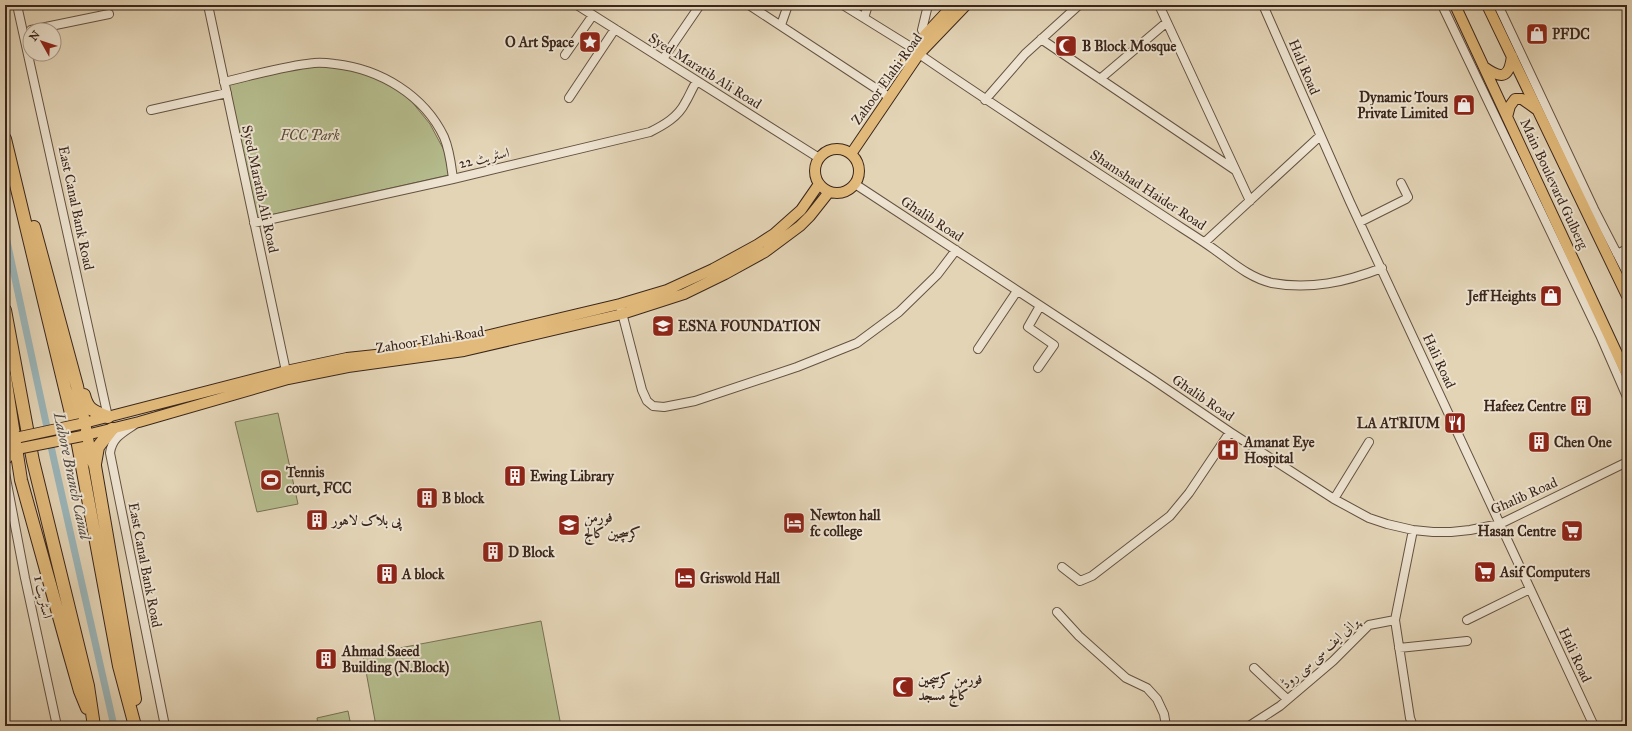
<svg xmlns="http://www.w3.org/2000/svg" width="1632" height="731" font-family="'IM FELL Great Primer',Amiri,serif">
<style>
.park{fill:#b5bc8d;stroke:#787154}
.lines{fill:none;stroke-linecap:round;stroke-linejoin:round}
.canal{stroke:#9ab5b9;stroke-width:7}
.minor-casing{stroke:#645242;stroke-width:10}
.major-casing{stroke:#3a261c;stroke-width:12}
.highway-casing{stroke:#3a261c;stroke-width:14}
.minor{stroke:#ede3d0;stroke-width:8}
.major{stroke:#e2ba7b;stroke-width:10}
.highway{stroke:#e2ba7b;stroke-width:12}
.major-bridge-casing{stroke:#3a261c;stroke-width:12;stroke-linecap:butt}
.major-bridge{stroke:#e2ba7b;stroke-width:10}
.labels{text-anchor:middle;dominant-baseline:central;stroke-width:4;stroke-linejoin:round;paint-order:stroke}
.poi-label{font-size:14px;font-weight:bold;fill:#3a261c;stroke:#ede3d0;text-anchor:start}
.street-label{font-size:14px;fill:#3a261c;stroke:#ede3d0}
.park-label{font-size:14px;font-style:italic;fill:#594c38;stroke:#ede3d0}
.water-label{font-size:15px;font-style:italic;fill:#524a43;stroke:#ede3d0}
</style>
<rect width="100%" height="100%" fill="#e3d4b6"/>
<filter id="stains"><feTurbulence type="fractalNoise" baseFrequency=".005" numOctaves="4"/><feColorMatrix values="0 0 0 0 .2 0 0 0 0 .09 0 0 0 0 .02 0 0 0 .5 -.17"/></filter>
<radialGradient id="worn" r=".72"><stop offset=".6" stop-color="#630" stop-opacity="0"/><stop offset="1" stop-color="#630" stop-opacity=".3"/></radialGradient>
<path class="park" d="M321,65L353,69L394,86L412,102L430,124L446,154L449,175L257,218L228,85L300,67Z
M278,413L298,504L257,512L235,422Z
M541,621L561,726H376L363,655Z
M348,711L351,726H318L317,718Z"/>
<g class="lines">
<path class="canal" d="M5,232L54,460L114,726"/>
<g class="minor-casing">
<path id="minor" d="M17,5L108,417
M208,5L287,376
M577,5L819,158
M749,5L889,97
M843,5L914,49
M1159,5L1250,201
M1263,5L1350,202L1594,726
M1442,5L1600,335L1627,397
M1498,5L1594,209L1627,273
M864,18L868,5
M781,25L788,5
M31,30L109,14
M925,35L922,30L928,5
M1041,39L1235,170
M919,54C1006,114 1094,170 1182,228C1193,235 1204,242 1215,250C1233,263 1250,278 1272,283C1310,290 1346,282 1382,268
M565,55L593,15
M663,59L700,5
M1100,79L1167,22
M224,82C254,75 284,66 314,63C321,62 328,63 335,64C380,69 424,95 444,137C450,151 451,164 453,179
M569,98L615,29
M985,100L1025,54L1079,5
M151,110L227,93
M855,184L1152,379L1230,432L1334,499L1369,518L1387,524L1413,530L1433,532H1451L1470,530L1500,524L1627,462
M1360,222L1406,199L1408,197L1401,183
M254,223L453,179L650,132C664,125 678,117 685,103C690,95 692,88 697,81
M1205,242L1320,136
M1617,254L1627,249
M621,309L642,390L647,401L653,406L664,407L695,401L797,367L857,343L899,312L937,275L956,250
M978,349L1017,291
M1038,368L1054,345L1028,327L1040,306
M134,425C122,433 112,438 110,453L165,726
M5,473L25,578L57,726
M1334,499L1369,442
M1062,567L1080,581L1092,576L1170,516L1189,493L1230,432
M1057,612L1079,636L1126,678L1147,688L1157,699L1164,714L1166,726
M1395,620L1410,718L1413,726
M1467,620L1530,589
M1399,648L1467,641
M1254,668L1287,699
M1249,726L1280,706L1333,661L1369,625L1395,620L1413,530"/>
</g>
<g class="major-casing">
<path id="major" d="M1455,5L1627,375
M1487,5L1627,296
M906,61L925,35L953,5
M1484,67C1501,79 1509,79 1512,56
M1507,117L1510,106L1515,99H1522L1536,109
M815 171a22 22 0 1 1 44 0a22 22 0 1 1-44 0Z
M851,154L919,54L966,5
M80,424L286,371L347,358L404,352L465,341L620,304L667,290L713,269L757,245L774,234L801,210L819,184
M5,435L11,438L20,437
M82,436L139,422L288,379L348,367L464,351L622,314L684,294L725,274L765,252L800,226L810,216L829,192
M5,447L10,449L22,448
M5,460L16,449"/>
</g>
<g class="highway-casing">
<path id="highway" d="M5,139L76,434L119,666L135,726
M34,227L77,386L90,454L95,466L135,699
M5,310L33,461L88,686L94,726
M5,377L21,480L68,649L80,691L87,708
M84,395C88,411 94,411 108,417
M95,464L98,447L112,429"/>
</g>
<use href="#minor" class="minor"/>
<use href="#major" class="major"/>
<use href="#highway" class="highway"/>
<g class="major-bridge-casing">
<path id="major-bridge" d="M20,437L80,424
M22,448L82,436"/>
</g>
<use href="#major-bridge" class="major-bridge"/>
</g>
<defs>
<g id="shop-square" transform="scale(1.15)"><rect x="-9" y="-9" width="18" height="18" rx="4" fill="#8f2418" stroke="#ede3d0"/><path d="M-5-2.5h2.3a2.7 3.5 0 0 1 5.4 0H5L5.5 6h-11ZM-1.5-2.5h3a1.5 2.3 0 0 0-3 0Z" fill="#fff"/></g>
<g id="sight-square" transform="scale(1.15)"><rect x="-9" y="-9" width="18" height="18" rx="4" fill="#8f2418" stroke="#ede3d0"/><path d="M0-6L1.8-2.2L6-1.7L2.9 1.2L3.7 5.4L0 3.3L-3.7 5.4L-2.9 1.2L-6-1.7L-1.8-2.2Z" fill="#fff"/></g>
<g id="mosque-square" transform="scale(1.15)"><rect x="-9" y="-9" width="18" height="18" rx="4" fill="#8f2418" stroke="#ede3d0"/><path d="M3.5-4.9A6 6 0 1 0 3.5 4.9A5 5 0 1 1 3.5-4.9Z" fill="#fff"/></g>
<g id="school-square" transform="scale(1.15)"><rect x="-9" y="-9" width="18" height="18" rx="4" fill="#8f2418" stroke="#ede3d0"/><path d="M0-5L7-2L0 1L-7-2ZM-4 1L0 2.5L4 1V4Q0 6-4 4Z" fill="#fff"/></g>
<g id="building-square" transform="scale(1.15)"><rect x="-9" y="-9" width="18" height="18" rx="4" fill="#8f2418" stroke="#ede3d0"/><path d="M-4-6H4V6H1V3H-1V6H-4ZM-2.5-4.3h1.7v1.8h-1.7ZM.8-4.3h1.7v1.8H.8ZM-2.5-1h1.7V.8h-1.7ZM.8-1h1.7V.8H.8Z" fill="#fff"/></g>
<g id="restaurant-square" transform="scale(1.15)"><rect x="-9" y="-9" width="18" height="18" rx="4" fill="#8f2418" stroke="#ede3d0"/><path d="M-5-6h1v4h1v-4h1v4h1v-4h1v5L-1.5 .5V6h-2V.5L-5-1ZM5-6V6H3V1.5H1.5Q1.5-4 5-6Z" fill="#fff"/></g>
<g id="hospital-square" transform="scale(1.15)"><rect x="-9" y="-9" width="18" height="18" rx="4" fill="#8f2418" stroke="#ede3d0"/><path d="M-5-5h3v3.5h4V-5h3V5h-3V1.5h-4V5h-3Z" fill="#fff"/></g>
<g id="stadium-square" transform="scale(1.15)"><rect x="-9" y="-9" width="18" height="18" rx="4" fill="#8f2418" stroke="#ede3d0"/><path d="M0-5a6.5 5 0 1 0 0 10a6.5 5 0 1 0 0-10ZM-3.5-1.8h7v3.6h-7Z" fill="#fff"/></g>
<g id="hotel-square" transform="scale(1.15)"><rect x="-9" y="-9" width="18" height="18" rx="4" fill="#8f2418" stroke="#ede3d0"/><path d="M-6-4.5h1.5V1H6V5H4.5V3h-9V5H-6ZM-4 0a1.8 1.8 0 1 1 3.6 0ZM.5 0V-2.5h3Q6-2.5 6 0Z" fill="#fff"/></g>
<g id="university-square" transform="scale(1.15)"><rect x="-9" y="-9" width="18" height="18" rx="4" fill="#8f2418" stroke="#ede3d0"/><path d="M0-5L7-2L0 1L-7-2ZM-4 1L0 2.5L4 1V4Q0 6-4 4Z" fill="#fff"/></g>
<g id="supermarket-square" transform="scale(1.15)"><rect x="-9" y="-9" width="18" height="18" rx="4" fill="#8f2418" stroke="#ede3d0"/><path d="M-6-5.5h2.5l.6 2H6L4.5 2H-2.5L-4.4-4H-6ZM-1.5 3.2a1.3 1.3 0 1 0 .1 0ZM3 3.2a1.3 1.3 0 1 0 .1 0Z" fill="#fff"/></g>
</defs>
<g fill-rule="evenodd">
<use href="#shop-square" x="1537" y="34"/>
<use href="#sight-square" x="590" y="42"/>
<use href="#mosque-square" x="1066" y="46"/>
<use href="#shop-square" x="1464" y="105"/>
<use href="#shop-square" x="1551" y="296"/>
<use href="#school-square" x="663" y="326"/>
<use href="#building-square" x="1581" y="406"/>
<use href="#restaurant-square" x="1455" y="423"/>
<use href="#building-square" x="1539" y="442"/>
<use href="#hospital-square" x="1228" y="450"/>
<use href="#building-square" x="515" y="476"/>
<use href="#stadium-square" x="271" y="480"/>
<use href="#building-square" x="427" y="498"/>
<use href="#building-square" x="317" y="520"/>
<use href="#hotel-square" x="794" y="523"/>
<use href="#university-square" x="569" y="525"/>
<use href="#supermarket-square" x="1572" y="531"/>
<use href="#building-square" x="493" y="552"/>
<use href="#supermarket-square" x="1485" y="572"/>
<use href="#building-square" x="387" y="574"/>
<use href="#hotel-square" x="685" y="578"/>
<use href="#building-square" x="326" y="659"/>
<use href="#mosque-square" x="903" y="687"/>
</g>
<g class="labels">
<g class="poi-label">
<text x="1552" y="34">PFDC</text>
<text x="574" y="42" text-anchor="end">O Art Space</text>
<text x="1082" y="46">B Block Mosque</text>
<text x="1448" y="97" text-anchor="end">Dynamic Tours<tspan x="1448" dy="16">Private Limited</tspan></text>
<text x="1536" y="296" text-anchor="end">Jeff Heights</text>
<text x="678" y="326">ESNA FOUNDATION</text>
<text x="1566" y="406" text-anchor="end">Hafeez Centre</text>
<text x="1440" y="423" text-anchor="end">LA ATRIUM</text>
<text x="1244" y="442">Amanat Eye<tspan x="1244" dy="16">Hospital</tspan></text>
<text x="1554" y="442">Chen One</text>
<text x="286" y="472">Tennis<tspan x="286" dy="16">court, FCC</tspan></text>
<text x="530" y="476">Ewing Library</text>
<text x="442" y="498">B block</text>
<text x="810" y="515">Newton hall<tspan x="810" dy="16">fc college</tspan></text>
<text x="584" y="517">فورمن<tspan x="584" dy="16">کرسچین کالج</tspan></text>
<text x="332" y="520">پی بلاک لاہور</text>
<text x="1556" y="531" text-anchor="end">Hasan Centre</text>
<text x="508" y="552">D Block</text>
<text x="1500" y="572">Asif Computers</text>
<text x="402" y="574">A block</text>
<text x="700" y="578">Griswold Hall</text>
<text x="342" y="651">Ahmad Saeed<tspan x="342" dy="16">Building (N.Block)</tspan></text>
<text x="918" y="679">فورمن کرسچین<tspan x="918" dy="16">کالج مسجد</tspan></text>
</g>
<g class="street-label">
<text transform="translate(1304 67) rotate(67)">Hali Road</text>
<text transform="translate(705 71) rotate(32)">Syed Maratib Ali Road</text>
<text transform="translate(887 79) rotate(-54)">Zahoor Elahi Road</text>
<text transform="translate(484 158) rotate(-13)">اسٹریٹ 22</text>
<text transform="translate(1554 184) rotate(65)">Main Boulevard Gulberg</text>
<text transform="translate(260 189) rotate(78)">Syed Maratib Ali Road</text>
<text transform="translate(1148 190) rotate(33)">Shamshad Haider Road</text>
<text transform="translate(76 208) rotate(78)">East Canal Bank Road</text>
<text transform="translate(932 219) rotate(33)">Ghalib Road</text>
<text transform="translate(430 340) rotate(-9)">Zahoor Elahi Road</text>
<text transform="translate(1439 361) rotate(65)">Hali Road</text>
<text transform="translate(1203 398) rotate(34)">Ghalib Road</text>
<text transform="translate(1524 496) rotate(-24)">Ghalib Road</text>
<text transform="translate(145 565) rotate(79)">East Canal Bank Road</text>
<text transform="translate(43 597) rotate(78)">اسٹریٹ 1</text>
<text transform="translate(1320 653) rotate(-42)">پرانی ایف سی سی روڈ</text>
<text transform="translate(1575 655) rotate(65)">Hali Road</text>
</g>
<g class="park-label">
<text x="310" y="135">FCC Park</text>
</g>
<g class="water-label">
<text transform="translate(72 476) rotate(78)">Lahore Branch Canal</text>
</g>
</g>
<rect width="1632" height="731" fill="none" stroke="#e3d4b6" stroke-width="20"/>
<rect x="6" y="6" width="1620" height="719" fill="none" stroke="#3a261c" stroke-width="2"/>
<rect x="10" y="10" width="1612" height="711" fill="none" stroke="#3a261c"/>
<g transform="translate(42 42) rotate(309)"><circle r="19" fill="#ede3d0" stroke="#a59788"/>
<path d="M0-3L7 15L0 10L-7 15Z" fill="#8f2418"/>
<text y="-6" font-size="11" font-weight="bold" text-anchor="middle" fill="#3a261c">N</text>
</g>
<rect width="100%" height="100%" filter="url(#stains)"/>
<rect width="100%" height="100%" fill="url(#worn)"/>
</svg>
